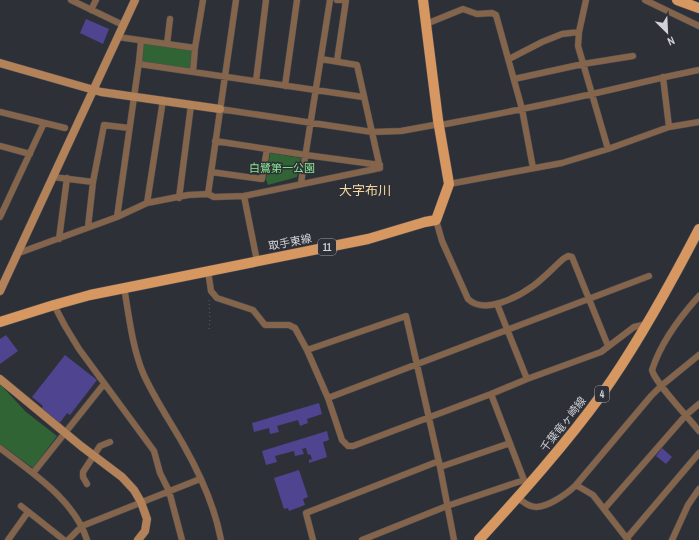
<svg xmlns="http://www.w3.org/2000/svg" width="699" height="540" font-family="'Archivo Narrow','Noto Sans JP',sans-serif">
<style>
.green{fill:#316435}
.building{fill:#4e4490}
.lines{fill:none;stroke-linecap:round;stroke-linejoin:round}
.street-casing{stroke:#4b4d54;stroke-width:7}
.secondary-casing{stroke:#4b4d54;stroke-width:9}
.primary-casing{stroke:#4b4d54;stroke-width:11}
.path{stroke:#606268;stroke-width:1;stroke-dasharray:1 3;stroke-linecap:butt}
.street{stroke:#84654c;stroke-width:6}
.secondary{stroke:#b38258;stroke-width:8}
.primary{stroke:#d79761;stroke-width:10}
.labels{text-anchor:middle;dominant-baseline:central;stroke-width:3;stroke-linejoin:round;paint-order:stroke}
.shield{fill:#2e3038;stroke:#9fa1a7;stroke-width:1}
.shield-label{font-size:10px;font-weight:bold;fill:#d0d2d6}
.park-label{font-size:11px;fill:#8ae990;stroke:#2e3038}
.street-label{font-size:11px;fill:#d0d2d6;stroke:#2e3038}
.quarter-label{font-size:13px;fill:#fad9a1;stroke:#2e3038}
</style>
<rect width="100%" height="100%" fill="#2e3038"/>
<path class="green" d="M144,42L193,50L192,70L139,62Z
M270,153L301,158L297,177L268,185L266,179Z
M0,384L26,412L57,436L33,468L0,444Z"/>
<path class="building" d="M86,19L109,29L103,44L80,33Z
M6,335L18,351L0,364V339Z
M65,355L97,380L70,415L67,413L59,424L41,410L43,406L32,397Z
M319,403L322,414L307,419L308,423L300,426L298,420L277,426L279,432L270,434L269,428L254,432L252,423Z
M327,431L329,440L323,442L327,457L309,463V460L312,459L310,454L308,455L306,448L302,449L304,454L295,456L294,451L275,456L277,462L266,465L262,451Z
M662,448L672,457L666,464L656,456Z
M299,470L308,497L303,499L305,505L289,511L288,508L284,509L274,478Z"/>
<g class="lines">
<g class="street-casing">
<path id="street" d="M71,0L123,25
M337,0H346L337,61
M586,0L579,32L578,46L608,149
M645,0L699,26
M91,10L96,0
M426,24L463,9L477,14L492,13L496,15L522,109L533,168
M118,37L195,48L203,0
M167,44L170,19
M509,59L542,42L562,34L579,32
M139,64L363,97
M193,72L195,48
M663,77L669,127
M514,79L583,64L633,56
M256,81L266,0
M285,86L297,0
M220,109L372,132L401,131L434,125L446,124C494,115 543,105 592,94C628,86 663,77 699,70
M0,112L65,128
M215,141L306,155L380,165
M0,146L30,154
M211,172L262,179L267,149
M53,177L93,182
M301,183L330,0
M449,184L562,163L608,149L669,127L699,122
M208,194L236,0
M244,196L257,261
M179,198L191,105
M147,203L163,100
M0,217L44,123
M117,217L139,62L141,41
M436,220L442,241L468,299C484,315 518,297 533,286C544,278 553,268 563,259L568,256L572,257L608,346
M88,227L93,182L104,125L129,128
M59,239L67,178
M16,254L117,217L147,203L188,195L208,194L214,197L244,196L380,168L357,65L321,59
M208,271L211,291L217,298L253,310L265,325H289L295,328L307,350L328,398L342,440L348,446H353L491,394L527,379L601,352L634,327L647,324
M124,287C129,316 132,346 143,373C154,398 170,421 183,444C200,474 215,507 221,540
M699,296C679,318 661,342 652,370C655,383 689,418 699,431
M497,304L527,379
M54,305L65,326L79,349L154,451L160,473L169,491L182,540
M307,350L406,316L440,467L454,540
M491,394L524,480
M328,398L649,276
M0,448C32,473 74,499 87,540
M440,467L510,443
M33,473L104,384
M87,484L83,477V472L100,446L110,442
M576,485L593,495L628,540
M517,498C522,500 526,505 531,506C544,511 568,493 576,485L651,396L661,386L699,355
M21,506L64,540
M604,509L686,415L699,404
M627,538L699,453
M8,540L28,512
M68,540L82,526L200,479
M313,540L306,513L439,461
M362,540L447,506L524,480L530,484
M672,540L688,505L699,489"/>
</g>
<g class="secondary-casing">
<path id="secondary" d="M0,63L101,92L220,109
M0,291L135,0
M0,379L81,446L122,477L134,490L141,502L147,519L145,531L138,540"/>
</g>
<g class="primary-casing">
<path id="primary" d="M677,0L699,8
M0,322L54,305L90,295L368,239L425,222L436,220L449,184L438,120L423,0
M479,540C522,493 565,445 602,394C639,342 670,285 699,229"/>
</g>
<path class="path" d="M209,329L210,319L209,298"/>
<use href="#street" class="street"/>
<use href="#secondary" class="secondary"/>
<use href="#primary" class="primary"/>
</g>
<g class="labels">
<g class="shield">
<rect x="318" y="239" width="18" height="16" rx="3"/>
<rect x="595" y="386" width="14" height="16" rx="3"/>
</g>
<g class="shield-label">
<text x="327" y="247">11</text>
<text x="602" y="394">4</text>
</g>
<g class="park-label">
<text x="282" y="168">白鷺第一公園</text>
</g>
<g class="street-label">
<text transform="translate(290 242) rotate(-11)">取手東線</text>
<text transform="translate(563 424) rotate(-52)">千葉竜ヶ崎線</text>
</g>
<g class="quarter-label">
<text x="365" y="190">大字布川</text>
</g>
</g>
<g transform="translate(667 32) rotate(156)" stroke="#2e3038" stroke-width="3" paint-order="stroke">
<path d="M0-3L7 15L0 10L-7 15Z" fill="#d0d2d6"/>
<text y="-6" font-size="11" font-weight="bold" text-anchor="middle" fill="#d0d2d6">N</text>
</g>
</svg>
